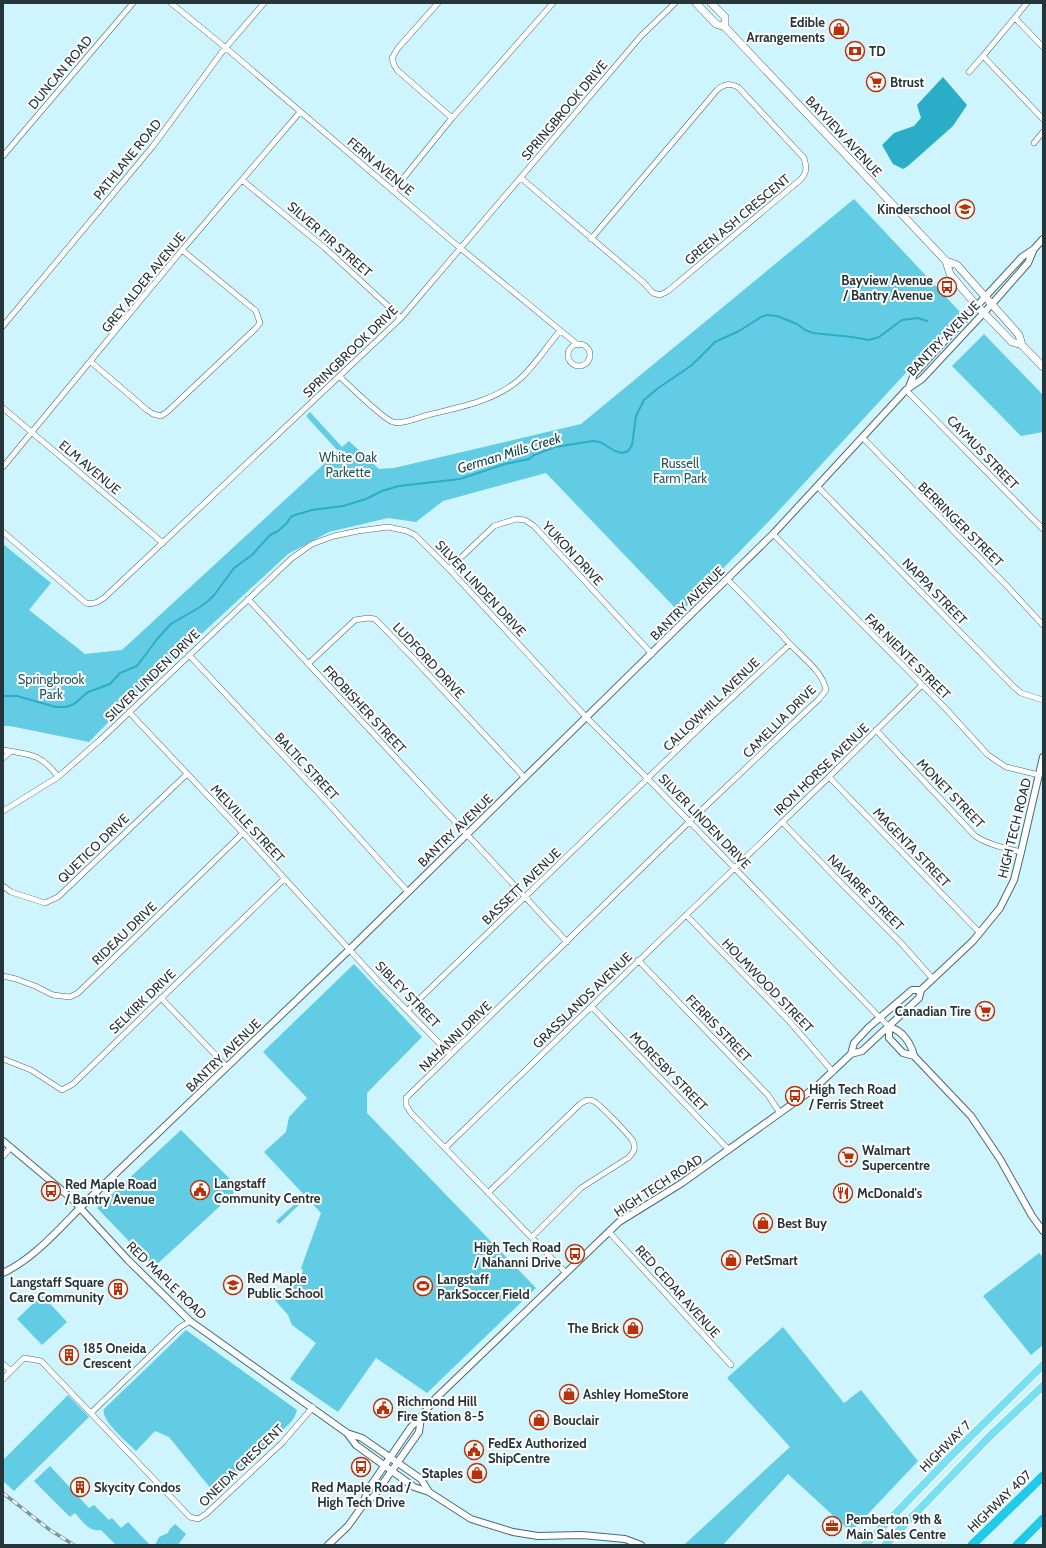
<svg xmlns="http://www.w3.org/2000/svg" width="1046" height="1548" font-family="Cabin,sans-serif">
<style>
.green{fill:#62cce4}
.water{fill:#2aaec8}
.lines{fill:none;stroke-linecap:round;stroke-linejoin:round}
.stream{stroke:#2aaec8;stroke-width:2}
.minor-casing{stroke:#486a72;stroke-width:6}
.tertiary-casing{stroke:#486a72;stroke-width:8}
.secondary-casing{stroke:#486a72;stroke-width:8}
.primary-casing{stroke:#fff;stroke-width:10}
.motorway-casing{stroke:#fff;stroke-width:10}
.minor{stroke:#fff;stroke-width:5}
.tertiary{stroke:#fff;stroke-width:6}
.secondary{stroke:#fff;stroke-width:7}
.primary{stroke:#79dff2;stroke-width:8}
.motorway{stroke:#20cae9;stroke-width:9}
.rail-casing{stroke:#7d989f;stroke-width:3.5}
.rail{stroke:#fff;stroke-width:2;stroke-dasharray:6;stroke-linecap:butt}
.labels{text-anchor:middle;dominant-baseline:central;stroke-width:4;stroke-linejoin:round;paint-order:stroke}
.poi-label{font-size:13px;font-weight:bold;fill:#263539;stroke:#fff;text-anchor:start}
.street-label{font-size:13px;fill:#263539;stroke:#fff}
.park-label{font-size:13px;fill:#255864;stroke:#fff}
.water-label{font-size:14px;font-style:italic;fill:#154a55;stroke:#fff}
</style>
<rect width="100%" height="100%" fill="#cef4fd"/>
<path class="green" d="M854,199L961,313L772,518L680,613L546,473L443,501L416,522L388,518L329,532L288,554L129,701L89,742L10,726H3V544L51,583L29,610L85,654L122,650L338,451L306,416L310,412L342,447L349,441L379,469L394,468L581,424Z
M984,334L1043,395V432L1021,436L952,366Z
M354,964L422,1037L367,1093V1113L536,1288L427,1393L376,1358L338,1412L290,1379L316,1343L292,1325L288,1315L273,1298C289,1290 296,1288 303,1270L301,1268L321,1213L264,1152L286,1132L289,1117L307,1098L263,1052Z
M181,1130L238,1187L232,1195L154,1267L97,1208Z
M298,1201L300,1204L279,1224L276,1221Z
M1039,1253L1043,1257V1345L1031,1355L983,1296Z
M42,1295L67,1322L42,1345L17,1319Z
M783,1327L844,1403L861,1390L918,1461L851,1532L788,1474L723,1545H686L685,1544L790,1447L727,1378Z
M186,1330L297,1410L295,1416L291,1422L216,1495L169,1437L155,1431L136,1451C128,1443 100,1420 104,1409Z
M68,1395L89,1417L14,1491L3,1481V1460Z
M50,1466L89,1508L94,1505L109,1520L112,1518L121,1528L128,1522L150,1545H116L101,1530C89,1532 83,1522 75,1513L70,1517L34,1481Z
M175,1524L186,1534L178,1545H155L159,1537L168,1533L169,1530Z"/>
<path class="water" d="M943,77L967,105L953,126L908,166L903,169L893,164L882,145L894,133L914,126L921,118L917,105Z"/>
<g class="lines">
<path class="stream" d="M3,696H17L56,707H66L74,704L88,692L110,684L120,673L137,666L158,638L171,624L200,607L208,601L215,594L234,568L252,555L270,535L278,531L286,524L291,517L295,515L312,510L343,506L366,499L382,491L399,486L460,479L505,464L529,459L534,455L555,447L593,441L600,442L615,451L622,453L628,451L632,445L636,416L644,400L657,389L692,365L715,342L739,331L761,317L767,315L777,316L797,324L805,330L813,333L852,337L869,340L879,337L902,320L918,318L927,321"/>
<g class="minor-casing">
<path id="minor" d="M171,3L226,48L453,242L578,345
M438,3L398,48L392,58L394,65L397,70L452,118
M1027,3L983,56L1043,119
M1015,18L1043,47
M969,72L983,56
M1034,143L1043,132
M3,156L133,3
M521,178L644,283L653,293L660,295L668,291L800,180C807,173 807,168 804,158L738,87C729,83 724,84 717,90L591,239
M242,180L325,248L401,318
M393,191L452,118L553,3
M3,326L153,146L222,52L264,3
M568 355a11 11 0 1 1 22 0a11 11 0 1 1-22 0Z
M91,362L147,410L153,414L161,416L167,412L256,328L260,323L256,311L182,250
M340,377C350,386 383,419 393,422C401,425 419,417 428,415C460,407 496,401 521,378C536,364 547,346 560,331
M906,390L1043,529
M3,408L163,543
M863,438L1006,585L1043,625
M3,467L182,250L300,112
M817,486L1014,687L1021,693L1043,700
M3,532L86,603C93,605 98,602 104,598L401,318L641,36L675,3
M773,534L947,710L988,755L1006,767L1039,775
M449,569L494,526L516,519L525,520L534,526L652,654
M248,599L567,942
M189,655L326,801L408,892
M308,664L355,620L368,618L375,619L412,657L525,778
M129,712L243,833L379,982L450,1054
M876,730L975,836C989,845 1005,848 1021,852
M3,750C29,754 42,754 58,777
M3,758L10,752
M829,777L979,932
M3,811L58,777L100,740L292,558L312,544L334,536L358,531L388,527L407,531L415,535L449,569L587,718L648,779L889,1027
M782,822L842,884L901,943L933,979
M3,886L11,892L45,903L58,897L187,774
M686,915L790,1022L833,1072
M638,960L768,1095L780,1113
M3,976L16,979L35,986L53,995L70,997L78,993L243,833
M161,998L227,1067
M592,1007L729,1150
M408,1010L709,719L789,645
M3,1059L31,1070L62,1090L73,1084L284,879
M445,1148L829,777L922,685
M3,1156L11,1147
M488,1193L579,1105C583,1102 588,1098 593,1101C599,1103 628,1134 633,1141C636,1149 634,1152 628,1158L581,1188L532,1237
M609,1232L731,1365
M566,1273L411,1113L406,1105V1098L690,821L819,699L826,690C822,668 795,653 782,635L727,579
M3,1364L11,1371
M3,1379L24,1358L41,1361L190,1517L198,1519L206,1514L282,1443L313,1407
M91,1413L179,1328L190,1321"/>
</g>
<g class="tertiary-casing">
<path id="tertiary" d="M909,387L914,374L1022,257L1034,249L1043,239
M889,1027V1038L903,1053L914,1056L971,1116L1000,1159L1032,1216L1043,1231
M889,1027C902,1030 911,1043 914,1056
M851,1054L862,1051L919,998L921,990L973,941L1000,908L1014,880L1021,852L1043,757
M3,1141L71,1198L128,1260L190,1321L347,1433L362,1438L421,1479L429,1492
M3,1273C37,1257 63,1224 90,1198L350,949L727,579L773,534L906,390L922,379L992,304L1028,263L1034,249
M347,1433L356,1445L414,1487L429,1492L471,1519L513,1532L538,1536L582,1535L625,1539L641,1545
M363,1505L367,1491L411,1427L421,1417L435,1399L619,1222L682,1183L816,1087L851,1054L854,1043L869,1027L912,990H921
M328,1545L348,1526L363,1505L374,1496L419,1432L421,1417"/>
</g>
<g class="secondary-casing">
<path id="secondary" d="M696,3L716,24L725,27L946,261L957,265L1019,335L1022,345L1043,367
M711,3L725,17V27
M946,261L950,274L977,306L1012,342L1022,345"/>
</g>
<g class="primary-casing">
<path id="primary" d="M865,1545L951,1456L1043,1365
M885,1545L990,1436L1043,1386"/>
</g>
<g class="motorway-casing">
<path id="motorway" d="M972,1545L1043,1476
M1017,1545L1043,1519"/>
</g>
<use href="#minor" class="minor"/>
<use href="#tertiary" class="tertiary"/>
<use href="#secondary" class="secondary"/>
<use href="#primary" class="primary"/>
<use href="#motorway" class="motorway"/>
<g class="rail-casing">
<path id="rail" d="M3,1493L50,1530L74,1545"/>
</g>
<use href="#rail" class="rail"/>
</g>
<defs>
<g id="shop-ring" transform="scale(1)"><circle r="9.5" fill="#fff" stroke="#ba3008" stroke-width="1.5"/><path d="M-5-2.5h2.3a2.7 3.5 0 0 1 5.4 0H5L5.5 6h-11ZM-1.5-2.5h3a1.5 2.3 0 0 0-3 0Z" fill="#ba3008"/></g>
<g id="bank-ring" transform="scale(1)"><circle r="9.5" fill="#fff" stroke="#ba3008" stroke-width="1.5"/><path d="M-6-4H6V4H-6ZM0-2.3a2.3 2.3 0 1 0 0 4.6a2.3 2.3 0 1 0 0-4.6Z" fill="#ba3008"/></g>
<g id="supermarket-ring" transform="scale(1)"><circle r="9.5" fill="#fff" stroke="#ba3008" stroke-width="1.5"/><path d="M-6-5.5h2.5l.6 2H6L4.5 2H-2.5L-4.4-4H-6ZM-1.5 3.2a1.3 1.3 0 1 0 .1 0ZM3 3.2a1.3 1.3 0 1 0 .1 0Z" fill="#ba3008"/></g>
<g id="school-ring" transform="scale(1)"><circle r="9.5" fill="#fff" stroke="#ba3008" stroke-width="1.5"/><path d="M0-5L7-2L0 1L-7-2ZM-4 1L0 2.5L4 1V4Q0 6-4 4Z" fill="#ba3008"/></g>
<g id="bus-ring" transform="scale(1)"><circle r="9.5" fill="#fff" stroke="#ba3008" stroke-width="1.5"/><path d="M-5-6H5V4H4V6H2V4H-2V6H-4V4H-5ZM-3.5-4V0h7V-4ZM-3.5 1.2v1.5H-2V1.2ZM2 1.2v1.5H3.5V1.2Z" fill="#ba3008"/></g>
<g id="civic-ring" transform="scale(1)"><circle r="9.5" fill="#fff" stroke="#ba3008" stroke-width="1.5"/><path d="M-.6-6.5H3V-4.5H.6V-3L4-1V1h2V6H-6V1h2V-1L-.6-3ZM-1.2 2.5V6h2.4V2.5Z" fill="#ba3008"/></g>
<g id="restaurant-ring" transform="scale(1)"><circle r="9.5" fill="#fff" stroke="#ba3008" stroke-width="1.5"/><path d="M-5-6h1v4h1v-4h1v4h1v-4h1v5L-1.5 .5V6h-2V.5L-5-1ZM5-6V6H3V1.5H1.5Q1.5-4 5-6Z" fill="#ba3008"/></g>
<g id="stadium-ring" transform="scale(1)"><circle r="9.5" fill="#fff" stroke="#ba3008" stroke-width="1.5"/><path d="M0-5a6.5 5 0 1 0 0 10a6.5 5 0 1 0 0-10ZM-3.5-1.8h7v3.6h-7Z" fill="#ba3008"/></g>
<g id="building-ring" transform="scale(1)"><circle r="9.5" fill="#fff" stroke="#ba3008" stroke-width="1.5"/><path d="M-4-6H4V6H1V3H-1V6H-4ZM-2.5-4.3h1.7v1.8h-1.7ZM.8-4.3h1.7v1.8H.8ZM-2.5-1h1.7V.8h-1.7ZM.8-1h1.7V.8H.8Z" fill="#ba3008"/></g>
<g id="office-ring" transform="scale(1)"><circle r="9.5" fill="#fff" stroke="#ba3008" stroke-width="1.5"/><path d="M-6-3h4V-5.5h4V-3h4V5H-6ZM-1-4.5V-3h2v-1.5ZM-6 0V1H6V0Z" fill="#ba3008"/></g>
</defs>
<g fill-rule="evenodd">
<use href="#shop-ring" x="839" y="29"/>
<use href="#bank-ring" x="855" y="51"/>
<use href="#supermarket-ring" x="876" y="82"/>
<use href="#school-ring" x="965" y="209"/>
<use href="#bus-ring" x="947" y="287"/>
<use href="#supermarket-ring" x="985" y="1011"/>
<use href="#bus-ring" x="795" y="1096"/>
<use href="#supermarket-ring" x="848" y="1157"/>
<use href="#civic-ring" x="200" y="1190"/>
<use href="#bus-ring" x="51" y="1191"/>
<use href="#restaurant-ring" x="843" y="1193"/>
<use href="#shop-ring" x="763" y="1223"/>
<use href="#bus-ring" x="575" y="1254"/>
<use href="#shop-ring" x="731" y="1260"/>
<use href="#school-ring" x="233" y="1285"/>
<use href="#stadium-ring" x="423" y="1286"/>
<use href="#building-ring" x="118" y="1289"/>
<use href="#shop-ring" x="633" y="1328"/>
<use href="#building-ring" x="69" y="1355"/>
<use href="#shop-ring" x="569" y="1394"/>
<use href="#civic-ring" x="383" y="1408"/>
<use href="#shop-ring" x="539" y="1420"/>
<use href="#civic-ring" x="474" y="1450"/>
<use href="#bus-ring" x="361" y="1467"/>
<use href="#shop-ring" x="477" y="1473"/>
<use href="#building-ring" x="80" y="1487"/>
<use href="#office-ring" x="832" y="1526"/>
</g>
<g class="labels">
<g class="poi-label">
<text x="825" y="22" text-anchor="end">Edible<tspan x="825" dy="15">Arrangements</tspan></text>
<text x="869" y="51">TD</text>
<text x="890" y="82">Btrust</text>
<text x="951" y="209" text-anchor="end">Kinderschool</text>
<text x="933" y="280" text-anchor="end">Bayview Avenue<tspan x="933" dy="15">/ Bantry Avenue</tspan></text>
<text x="971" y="1011" text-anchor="end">Canadian Tire</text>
<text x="809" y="1089">High Tech Road<tspan x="809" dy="15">/ Ferris Street</tspan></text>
<text x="862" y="1150">Walmart<tspan x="862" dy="15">Supercentre</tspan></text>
<text x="214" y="1183">Langstaff<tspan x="214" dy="15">Community Centre</tspan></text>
<text x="65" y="1184">Red Maple Road<tspan x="65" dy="15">/ Bantry Avenue</tspan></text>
<text x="857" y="1193">McDonald's</text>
<text x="777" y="1223">Best Buy</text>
<text x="561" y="1247" text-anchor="end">High Tech Road<tspan x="561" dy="15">/ Nahanni Drive</tspan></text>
<text x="745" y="1260">PetSmart</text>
<text x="247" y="1278">Red Maple<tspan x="247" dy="15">Public School</tspan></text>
<text x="437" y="1279">Langstaff<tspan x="437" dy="15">ParkSoccer Field</tspan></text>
<text x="104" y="1282" text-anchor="end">Langstaff Square<tspan x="104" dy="15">Care Community</tspan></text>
<text x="619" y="1328" text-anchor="end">The Brick</text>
<text x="83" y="1348">185 Oneida<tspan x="83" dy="15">Crescent</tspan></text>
<text x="583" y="1394">Ashley HomeStore</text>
<text x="397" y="1401">Richmond Hill<tspan x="397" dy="15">Fire Station 8-5</tspan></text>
<text x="553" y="1420">Bouclair</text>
<text x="488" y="1443">FedEx Authorized<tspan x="488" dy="15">ShipCentre</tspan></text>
<text x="463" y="1473" text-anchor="end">Staples</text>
<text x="94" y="1487">Skycity Condos</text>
<text x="361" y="1487" text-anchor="middle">Red Maple Road /<tspan x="361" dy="15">High Tech Drive</tspan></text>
<text x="846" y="1519">Pemberton 9th &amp;<tspan x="846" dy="15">Main Sales Centre</tspan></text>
</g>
<g class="street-label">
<text transform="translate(60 72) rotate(-50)">DUNCAN ROAD</text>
<text transform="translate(564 110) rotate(-50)">SPRINGBROOK DRIVE</text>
<text transform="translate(844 136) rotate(47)">BAYVIEW AVENUE</text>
<text transform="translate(127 159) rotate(-51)">PATHLANE ROAD</text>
<text transform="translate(381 166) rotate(40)">FERN AVENUE</text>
<text transform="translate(737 219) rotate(-40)">GREEN ASH CRESCENT</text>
<text transform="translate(330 239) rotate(41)">SILVER FIR STREET</text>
<text transform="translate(143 282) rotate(-51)">GREY ALDER AVENUE</text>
<text transform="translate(943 338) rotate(-46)">BANTRY AVENUE</text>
<text transform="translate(350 351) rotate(-44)">SPRINGBROOK DRIVE</text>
<text transform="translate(983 452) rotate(46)">CAYMUS STREET</text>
<text transform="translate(90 467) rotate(40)">ELM AVENUE</text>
<text transform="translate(961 524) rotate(45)">BERRINGER STREET</text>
<text transform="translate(573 553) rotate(47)">YUKON DRIVE</text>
<text transform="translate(481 588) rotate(47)">SILVER LINDEN DRIVE</text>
<text transform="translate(935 591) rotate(46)">NAPPA STREET</text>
<text transform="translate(687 603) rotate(-45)">BANTRY AVENUE</text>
<text transform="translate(908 656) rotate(45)">FAR NIENTE STREET</text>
<text transform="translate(429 660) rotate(47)">LUDFORD DRIVE</text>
<text transform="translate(152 675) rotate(-44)">SILVER LINDEN DRIVE</text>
<text transform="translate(711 704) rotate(-44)">CALLOWHILL AVENUE</text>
<text transform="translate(365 709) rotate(47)">FROBISHER STREET</text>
<text transform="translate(779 721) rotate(-45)">CAMELLIA DRIVE</text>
<text transform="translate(307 766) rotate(47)">BALTIC STREET</text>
<text transform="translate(821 769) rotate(-44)">IRON HORSE AVENUE</text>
<text transform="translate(951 793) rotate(46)">MONET STREET</text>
<text transform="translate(705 821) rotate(46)">SILVER LINDEN DRIVE</text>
<text transform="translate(248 823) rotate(47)">MELVILLE STREET</text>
<text transform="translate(1014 828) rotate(-76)">HIGH TECH ROAD</text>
<text transform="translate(455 830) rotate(-44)">BANTRY AVENUE</text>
<text transform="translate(912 847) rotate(46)">MAGENTA STREET</text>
<text transform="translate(93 848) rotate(-44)">QUETICO DRIVE</text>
<text transform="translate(521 886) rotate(-44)">BASSETT AVENUE</text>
<text transform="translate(866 892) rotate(45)">NAVARRE STREET</text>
<text transform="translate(124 933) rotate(-44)">RIDEAU DRIVE</text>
<text transform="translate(768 985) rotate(46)">HOLMWOOD STREET</text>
<text transform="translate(408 994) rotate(46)">SIBLEY STREET</text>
<text transform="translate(582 1000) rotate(-44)">GRASSLANDS AVENUE</text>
<text transform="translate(142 1001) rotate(-44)">SELKIRK DRIVE</text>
<text transform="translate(719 1028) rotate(46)">FERRIS STREET</text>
<text transform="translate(455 1036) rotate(-44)">NAHANNI DRIVE</text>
<text transform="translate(223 1055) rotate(-44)">BANTRY AVENUE</text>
<text transform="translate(669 1071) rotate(46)">MORESBY STREET</text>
<text transform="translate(658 1185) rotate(-33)">HIGH TECH ROAD</text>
<text transform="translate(167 1280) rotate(44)">RED MAPLE ROAD</text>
<text transform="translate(678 1291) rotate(48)">RED CEDAR AVENUE</text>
<text transform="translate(945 1446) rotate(-45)">HIGHWAY 7</text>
<text transform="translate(241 1465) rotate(-44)">ONEIDA CRESCENT</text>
<text transform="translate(999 1501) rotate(-44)">HIGHWAY 407</text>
</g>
<g class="park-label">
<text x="348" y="457">White Oak<tspan x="348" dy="15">Parkette</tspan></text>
<text x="680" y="463">Russell<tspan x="680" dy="15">Farm Park</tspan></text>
<text x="51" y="679">Springbrook<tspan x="51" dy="15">Park</tspan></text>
</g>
<g class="water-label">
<text transform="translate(509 453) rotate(-17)">German Mills Creek</text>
</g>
</g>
<rect width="1046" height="1548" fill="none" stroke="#263539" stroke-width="8"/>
</svg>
